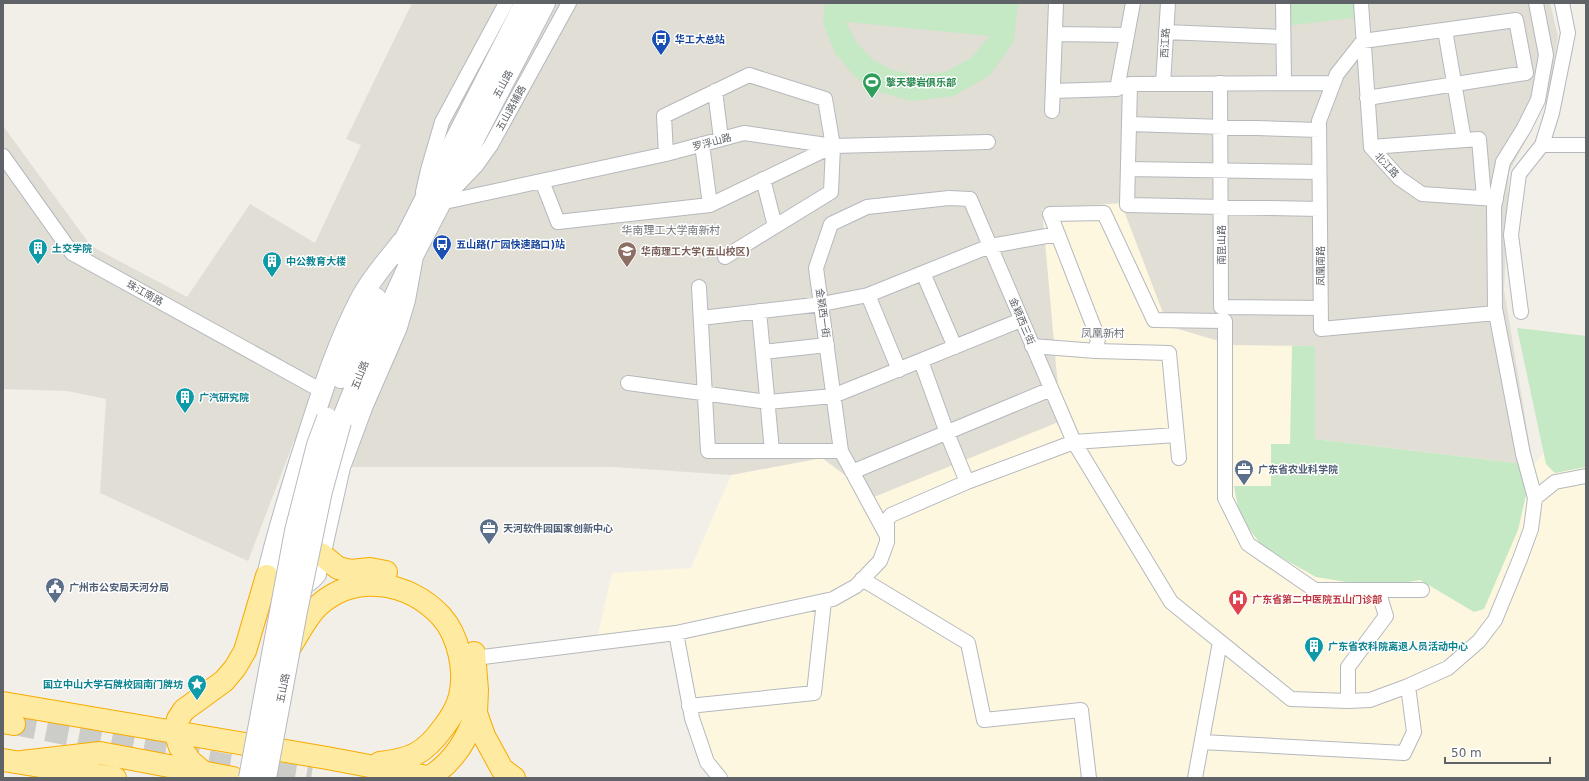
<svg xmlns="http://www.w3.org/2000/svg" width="1589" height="781" font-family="'DejaVu Sans','Noto Sans SC',sans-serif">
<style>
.commercial{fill:#fef7e0}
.education{fill:#e1ded6}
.green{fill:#c5e8c5;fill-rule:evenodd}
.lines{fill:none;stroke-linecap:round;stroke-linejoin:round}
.trunk-tunnel{stroke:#ccccc8;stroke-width:22;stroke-dasharray:22 11;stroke-linecap:butt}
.minor-casing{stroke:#b5b8bc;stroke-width:16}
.secondary-casing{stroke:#b6babf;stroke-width:22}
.trunk-casing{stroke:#f9ab00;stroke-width:24}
.minor{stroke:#fff;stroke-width:14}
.secondary{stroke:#fff;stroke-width:20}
.trunk{stroke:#feeaa1;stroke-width:22}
.secondary-bridge-casing{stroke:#b6babf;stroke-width:22;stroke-linecap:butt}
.secondary-bridge{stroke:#fff;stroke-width:20}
.labels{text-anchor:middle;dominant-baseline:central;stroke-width:3;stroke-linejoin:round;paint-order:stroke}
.transit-label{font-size:10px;font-weight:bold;fill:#164399;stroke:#fff;text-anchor:start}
.street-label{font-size:10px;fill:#5f6368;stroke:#fff}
.leisure-label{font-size:10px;font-weight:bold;fill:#27864d;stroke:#fff;text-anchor:start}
.culture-label{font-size:10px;font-weight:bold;fill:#0d838f;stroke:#fff;text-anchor:start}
.education-label{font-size:10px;font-weight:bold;fill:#785e54;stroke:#fff;text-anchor:start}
.service-label{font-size:10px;font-weight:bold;fill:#4e5e75;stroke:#fff;text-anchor:start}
.health-label{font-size:10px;font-weight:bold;fill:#be3a42;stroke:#fff;text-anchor:start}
.neighbourhood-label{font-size:11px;fill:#70757a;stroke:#fff}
</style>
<rect width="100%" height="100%" fill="#f1efe8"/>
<path class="commercial" d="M1121,203L1232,345L1315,346L1533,465L1544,453L1586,461V778H721L692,718L676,633L596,643L612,573L691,568L731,475L822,458L1061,421L1042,209Z"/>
<path class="education" d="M412,3H1550L1558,36L1551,84L1534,125L1509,172L1504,290L1533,465L1315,439V346L1232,345L1168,326L1121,203L1042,209L1061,421L874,497L822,458L731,475L615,467H352L294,441L248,561L100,493L106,399L67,391L3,389V126L91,246L187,297L250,204L315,243L361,145L346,139Z"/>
<path class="green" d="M825,3H1018L1014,41L990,75L954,96L912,101L882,93L855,77L835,53L823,23ZM846,23L847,22L990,36L971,58L945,72L915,75L892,70L872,59L857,43Z
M1282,3H1366L1367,16L1286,26Z
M1517,328L1586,336V467L1555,473L1546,464Z
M1292,346H1315V439L1533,465L1518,530L1484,609L1474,612L1420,580L1377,587L1316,577L1264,548L1240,518L1234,486H1271V444H1290Z"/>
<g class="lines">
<path class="trunk-tunnel" d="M14,724L223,764L311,778"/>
<g class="minor-casing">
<path id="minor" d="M1283,3L1284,83
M1361,3L1371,147L1399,178L1422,194L1496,199
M1445,30L1464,140
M1166,32L1283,37
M1055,34L1127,35
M1220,83L1221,307L1321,308
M1163,84L1168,3
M715,91L721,139
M1053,91L1117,89L1133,3
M1367,98L1526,73L1516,20L1363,41L1337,74L1319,121L1321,329L1496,313
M1052,111L1056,3
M1129,124L1319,130
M702,144L710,205
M1542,145H1586
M1371,147L1479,139L1484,198
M666,154L664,116L749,75L825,99L833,146L831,192L725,257
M3,156L72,253L322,391
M1128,169L1319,172
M763,179L775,226
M542,181L558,222L710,205L833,146
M453,190L476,166L491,145L569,3
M423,192L428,170L442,122L506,3
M440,203L666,154L744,133L833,146L988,142
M1320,209L1127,205L1130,84L1333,83
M923,273L955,347
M699,287L708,451H841
M868,295L899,370
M759,311L772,451
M1521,312L1511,235L1519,174L1542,145L1552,113L1568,33L1562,3
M701,318L822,304L868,295L990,246L1058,234
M1032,346L1096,351L1169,353L1179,458
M1096,351L1098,338L1050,214L1104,213L1154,320L1225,321V498L1248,544L1315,590H1422
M763,352L827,345
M921,361L947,433L967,482
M628,383L768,402L833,396L1021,320
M852,472L1051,389
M1535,498L1555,482L1586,476
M887,536L841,451L816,268L831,224L867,207L949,198L970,199L1074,442L1171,602L1291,699L1348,701L1370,700L1408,686L1448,668L1479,641L1495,620L1520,559L1531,529L1535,498L1523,454L1495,308L1494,207L1503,162L1524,128L1538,100L1546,55L1536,3
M862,579L968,643L984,720L1081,710L1089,778
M676,633L692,718L707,762L720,778
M475,658L676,633L833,599L856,586L880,561L887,542V520L891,515L967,482L1074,442L1176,435
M1348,701V667L1386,616L1378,590
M689,706L814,693L824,601
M1202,742L1404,753L1414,732L1408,686
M1195,778L1220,642"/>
</g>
<g class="secondary-casing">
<path id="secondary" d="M402,242C388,260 372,277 361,298C334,349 318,405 300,460C288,498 276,537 267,576C286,585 300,593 316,574L340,467L363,405L397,327L405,300L413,256
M397,254L525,3
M341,378L376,298
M341,422L370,350L413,256L545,3"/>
</g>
<g class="trunk-casing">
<path id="trunk" d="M321,554L338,568L351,571L370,569L386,572
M290,647C299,633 307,616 319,605C356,572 409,582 441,616C459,636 466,671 460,696C457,708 450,719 443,728C424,754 411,759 380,763
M474,653L477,690L476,713L484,736L502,769L514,778
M3,703L327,758L433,778
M3,722L14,724
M3,760L115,778
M22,762L100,753L233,778
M203,772L191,762L180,747L175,732L178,719L184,710L224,681L235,668L245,651L267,576
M428,778C453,763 467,741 476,713"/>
</g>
<use href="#minor" class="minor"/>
<use href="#secondary" class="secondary"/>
<use href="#trunk" class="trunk"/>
<g class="secondary-bridge-casing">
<path id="secondary-bridge" d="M249,778L295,531L317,445L327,418
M266,778L297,611L322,491L341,422"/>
</g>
<use href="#secondary-bridge" class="secondary-bridge"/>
</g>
<defs>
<g id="bus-pin" transform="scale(1)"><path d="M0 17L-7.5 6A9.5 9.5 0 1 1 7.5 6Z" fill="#1a4fb4" stroke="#fff"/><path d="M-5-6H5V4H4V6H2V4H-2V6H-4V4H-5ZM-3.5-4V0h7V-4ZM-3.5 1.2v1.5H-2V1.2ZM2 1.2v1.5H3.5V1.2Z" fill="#fff"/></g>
<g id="stadium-pin" transform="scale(1)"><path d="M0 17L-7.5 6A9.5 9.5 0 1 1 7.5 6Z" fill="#2e9e5b" stroke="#fff"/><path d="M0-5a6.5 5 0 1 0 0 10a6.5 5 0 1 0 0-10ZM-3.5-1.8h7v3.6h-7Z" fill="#fff"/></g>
<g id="building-pin" transform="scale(1)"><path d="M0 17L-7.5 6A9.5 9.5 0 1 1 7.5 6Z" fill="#0f9aa8" stroke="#fff"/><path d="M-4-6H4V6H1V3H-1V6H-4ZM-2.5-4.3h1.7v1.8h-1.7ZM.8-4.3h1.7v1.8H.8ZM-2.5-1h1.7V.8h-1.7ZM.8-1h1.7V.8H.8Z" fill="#fff"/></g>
<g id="university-pin" transform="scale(1)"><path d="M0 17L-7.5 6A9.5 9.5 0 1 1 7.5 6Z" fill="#8d6e63" stroke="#fff"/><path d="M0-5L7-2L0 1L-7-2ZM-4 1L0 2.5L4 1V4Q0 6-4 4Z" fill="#fff"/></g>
<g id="office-pin" transform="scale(1)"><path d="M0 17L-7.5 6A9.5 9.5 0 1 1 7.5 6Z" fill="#5c6f8a" stroke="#fff"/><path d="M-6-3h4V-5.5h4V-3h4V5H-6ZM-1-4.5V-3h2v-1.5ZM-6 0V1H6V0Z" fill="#fff"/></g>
<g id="civic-pin" transform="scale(1)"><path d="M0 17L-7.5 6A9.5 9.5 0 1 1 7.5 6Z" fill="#5c6f8a" stroke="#fff"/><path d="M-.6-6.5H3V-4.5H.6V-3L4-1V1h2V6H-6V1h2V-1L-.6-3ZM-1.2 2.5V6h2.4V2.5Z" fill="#fff"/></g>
<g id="hospital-pin" transform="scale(1)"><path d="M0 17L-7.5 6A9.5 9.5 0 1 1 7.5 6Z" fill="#e0444e" stroke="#fff"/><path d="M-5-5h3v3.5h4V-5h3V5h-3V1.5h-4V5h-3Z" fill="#fff"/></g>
<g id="sight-pin" transform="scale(1)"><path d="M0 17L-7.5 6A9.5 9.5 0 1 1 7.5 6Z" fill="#0f9aa8" stroke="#fff"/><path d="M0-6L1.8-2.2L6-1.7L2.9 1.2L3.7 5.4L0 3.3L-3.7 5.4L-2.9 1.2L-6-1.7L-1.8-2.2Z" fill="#fff"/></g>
</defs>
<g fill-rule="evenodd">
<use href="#bus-pin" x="661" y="39"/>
<use href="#stadium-pin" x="872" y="82"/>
<use href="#bus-pin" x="442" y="244"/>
<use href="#building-pin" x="38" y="248"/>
<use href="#university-pin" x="627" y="251"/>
<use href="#building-pin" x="272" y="261"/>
<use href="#building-pin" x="185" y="397"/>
<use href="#office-pin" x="1244" y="469"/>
<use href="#office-pin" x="489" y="528"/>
<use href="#civic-pin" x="55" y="587"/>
<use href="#hospital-pin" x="1238" y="599"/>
<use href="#building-pin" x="1314" y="646"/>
<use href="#sight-pin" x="197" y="684"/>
</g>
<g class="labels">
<g class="transit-label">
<text x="675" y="39">华工大总站</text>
<text x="456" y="244">五山路(广园快速路口)站</text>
</g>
<g class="street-label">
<text transform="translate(1165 43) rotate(-87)">西江路</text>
<text transform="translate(503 84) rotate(-62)">五山路</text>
<text transform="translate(511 108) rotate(-61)">五山路辅路</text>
<text transform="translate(712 142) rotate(-15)">罗浮山路</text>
<text transform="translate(1387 165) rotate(48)">北江路</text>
<text transform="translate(1221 245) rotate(-90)">南昆山路</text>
<text transform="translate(1320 266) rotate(-90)">凤凰南路</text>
<text transform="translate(145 293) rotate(29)">珠江南路</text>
<text transform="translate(823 313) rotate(82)">金颖西一街</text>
<text transform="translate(1022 321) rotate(67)">金颖西三街</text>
<text transform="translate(360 375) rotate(-68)">五山路</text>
<text transform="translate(283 688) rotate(-79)">五山路</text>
</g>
<g class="leisure-label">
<text x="886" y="82">擎天攀岩俱乐部</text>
</g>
<g class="culture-label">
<text x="52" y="248">土交学院</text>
<text x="286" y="261">中公教育大楼</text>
<text x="199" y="397">广汽研究院</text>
<text x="1328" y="646">广东省农科院离退人员活动中心</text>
<text x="183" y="684" text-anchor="end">国立中山大学石牌校园南门牌坊</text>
</g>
<g class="education-label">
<text x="641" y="251">华南理工大学(五山校区)</text>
</g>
<g class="service-label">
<text x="1258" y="469">广东省农业科学院</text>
<text x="503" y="528">天河软件园国家创新中心</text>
<text x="69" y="587">广州市公安局天河分局</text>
</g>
<g class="health-label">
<text x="1252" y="599">广东省第二中医院五山门诊部</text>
</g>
<g class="neighbourhood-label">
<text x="671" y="230">华南理工大学南新村</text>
<text x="1103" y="333">凤凰新村</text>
</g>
</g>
<rect width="1589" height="781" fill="none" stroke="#5f6368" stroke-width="8"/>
<path d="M1445 757v6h105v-6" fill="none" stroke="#5f6368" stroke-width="2"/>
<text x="1451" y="757" font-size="12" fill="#5f6368" stroke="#ffffff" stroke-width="3" paint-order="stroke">50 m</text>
</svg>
